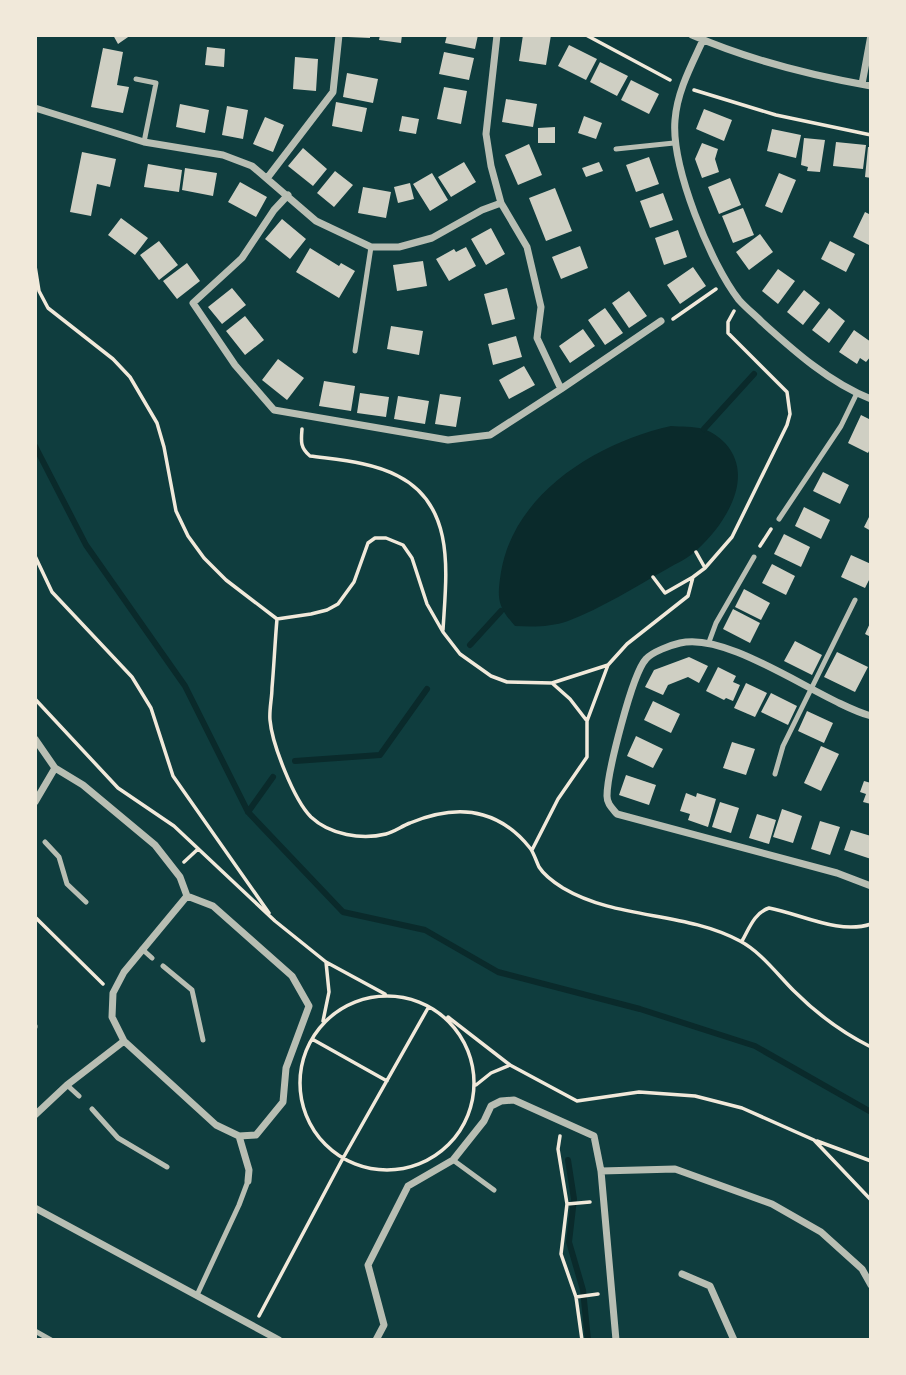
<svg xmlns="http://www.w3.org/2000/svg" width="906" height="1375" font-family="'Source Sans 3',sans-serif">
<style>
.water{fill:#0a2a2b}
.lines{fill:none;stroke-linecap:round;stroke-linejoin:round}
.stream{stroke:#0a2a2b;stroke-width:6}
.building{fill:#cfcfc3}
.path{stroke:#f1e9da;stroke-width:3.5}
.service{stroke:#b8beb3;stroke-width:5}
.minor{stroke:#b8beb3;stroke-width:7}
</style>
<rect width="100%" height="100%" fill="#0f3d3e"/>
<path class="water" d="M671,426C681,427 693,426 703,429C711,431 719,437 725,443C756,477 725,524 698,549C689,558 677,563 667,569C635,587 602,608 568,621C551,627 533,627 515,626C497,606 497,598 501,572C514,493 598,442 671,426Z"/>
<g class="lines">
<path class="stream" d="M704,429L754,374
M35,446L86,545L185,686L248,812L343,912L425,930L498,972L640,1009L755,1046L871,1112
M470,645L501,611
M295,761L380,755L427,689
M248,812L273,777
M568,1160L574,1199L569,1242L583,1290L588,1340"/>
</g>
<path class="building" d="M113,35H131L118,44Z
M349,35H370V38L348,37Z
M380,35H402L401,43L379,40Z
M447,35H478L475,49L445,43Z
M523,35H551L546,65L519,61Z
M569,45L597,59L586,80L558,66Z
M207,47L225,49L224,67L205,65Z
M103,48L123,52L117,85L129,87L123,113L91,107Z
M444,52L474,58L469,80L439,74Z
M295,57L318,59L316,91L293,89Z
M600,62L628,76L617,96L590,82Z
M347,73L378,79L373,103L343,97Z
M631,80L659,94L649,114L621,100Z
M444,87L467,91L461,124L437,119Z
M506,99L537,104L533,127L502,122Z
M336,102L367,108L362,132L332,126Z
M180,104L209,110L205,133L176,127Z
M227,106L248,110L243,139L222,135Z
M704,109L732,120L724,141L696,129Z
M402,116L419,119L416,134L399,131Z
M584,116L602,123L596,139L578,133Z
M265,117L284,125L273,152L253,144Z
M555,127V143H538V128Z
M772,129L801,135L796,158L767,151Z
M804,138L825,140L820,172L807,171L808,167L801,165Z
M836,142L866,145L863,169L833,166Z
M702,143L718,149L715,159L719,172L702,178L695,159Z
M529,144L542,175L518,185L505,155Z
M868,147H871V178L865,177Z
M303,148L327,169L313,186L288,166Z
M82,152L116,159L110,187L97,184L91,216L70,212Z
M649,157L659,184L636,192L626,165Z
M464,162L476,182L451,197L438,177Z
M599,162L603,171L586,177L582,168Z
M148,164L182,170L179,192L144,187Z
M185,168L217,173L213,196L182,190Z
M335,171L353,185L334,207L317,193Z
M432,173L448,200L430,211L413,184Z
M779,173L796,180L782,213L765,206Z
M730,178L741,205L719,214L708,187Z
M240,182L267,197L256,217L228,202Z
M410,183L414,199L398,203L394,187Z
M363,187L391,192L386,218L358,213Z
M555,188L572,231L546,241L529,198Z
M663,193L673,220L650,228L640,201Z
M743,208L754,235L733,243L722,216Z
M865,212L871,215V246L853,237Z
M121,218L148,238L135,255L108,235Z
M282,219L306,239L290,259L265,239Z
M491,228L505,254L486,265L471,239Z
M678,230L687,257L664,265L655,238Z
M760,234L773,252L749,270L736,252Z
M159,241L178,265L159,280L140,255Z
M830,241L855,254L846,272L821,259Z
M580,246L588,268L561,279L552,257Z
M466,247L476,266L449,281L436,259L454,249L456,252Z
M310,248L339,266L341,263L355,271L339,298L296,272Z
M423,261L427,286L397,291L393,265Z
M187,263L200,281L177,299L163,281Z
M693,267L706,286L680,304L667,285Z
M778,269L795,281L778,304L762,291Z
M232,288L246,305L222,324L208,307Z
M507,288L515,319L492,325L484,294Z
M804,290L820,303L803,325L787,312Z
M629,291L647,316L629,328L612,303Z
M605,308L623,333L605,345L588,320Z
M829,308L845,321L829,343L812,330Z
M245,316L264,340L245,355L226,331Z
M391,326L423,331L419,355L387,349Z
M583,329L595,346L570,363L559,346Z
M854,330L871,342V356L866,362L860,358L857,364L839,352Z
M516,336L522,357L493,365L488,344Z
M278,359L304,378L287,400L262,380Z
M524,366L535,385L509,399L499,380Z
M324,381L355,386L351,411L319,406Z
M360,393L389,397L386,417L357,413Z
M440,394L461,397L456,427L435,424Z
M398,396L429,401L425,424L394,419Z
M861,415L871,420V447L868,453L848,443Z
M823,472L849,485L840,504L813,491Z
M804,507L830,520L821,539L795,526Z
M871,513V531L864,527Z
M784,534L810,547L801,567L774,554Z
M851,555L871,564V576L865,588L841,577Z
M772,564L795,576L786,595L762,583Z
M744,589L770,603L761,620L735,607Z
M733,609L760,623L750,643L723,629Z
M871,621V637L865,634Z
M795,641L822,655L812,675L784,661Z
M837,652L868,667L855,692L824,677Z
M689,657L708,666L699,683L688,677L668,685L663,695L645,687L654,670Z
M718,667L736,676L733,682L740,685L733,701L726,698L724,700L706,691Z
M746,683L767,693L755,717L734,708Z
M771,693L797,706L788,725L761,712Z
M653,701L680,714L671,733L644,720Z
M807,711L833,723L824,743L798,731Z
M636,736L663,749L653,768L627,756Z
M732,742L755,749L746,775L723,768Z
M821,746L839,754L821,791L804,783Z
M626,775L656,785L649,805L619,795Z
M864,781L871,783V804L863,802L866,794L860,792Z
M686,793L696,797L697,793L716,799L708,827L688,820L690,814L680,811Z
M720,802L739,808L731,833L712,827Z
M782,809L802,816L793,843L773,837Z
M757,814L776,820L769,844L749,838Z
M820,821L840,827L830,855L811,849Z
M851,830L871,836V859L844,850Z"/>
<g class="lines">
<path class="path" d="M586,35L670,80
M694,90L776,115L871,135
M35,266L39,291L48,308L113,359L130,377L157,423L164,447L176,511L188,536L204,558L226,580L277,619C275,642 274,665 272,688C272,698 269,710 270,720C272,744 294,800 311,817C330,835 362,840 386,834C394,832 402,826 410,823C432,814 459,808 483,815C501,820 518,833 530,848C534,853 536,861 539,867C544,875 555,883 563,888C617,920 684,911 740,941C761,952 777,974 794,991C816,1013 843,1033 871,1047
M673,319L716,289
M302,429C301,441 300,448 310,456C339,460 372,462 398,476C457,506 446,576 443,630
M760,546L771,529
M696,552L705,568
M35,556L52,592L132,677L151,708L173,776L269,913
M653,577L665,593L693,577
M277,619L311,614L327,610L338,604L354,582L368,543L375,538H386L403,545L412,558L427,604L443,632L460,654L491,676L507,682L552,683L608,665L627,644L688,596L693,577L705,568L732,537L787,425L790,414L787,392L728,333V322L734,311
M35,699L118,788L174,826L275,921L326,962L385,994
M587,721L608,665
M532,850L558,799L587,757V721L570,699L552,683
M184,862L198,849
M35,917L103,984
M742,941C749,929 754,913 769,908C801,914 839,935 871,924
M300 1083a87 87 0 1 1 174 0a87 87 0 1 1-174 0Z
M448,1017L510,1065
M323,1021L329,992L326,962
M312,1039L387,1081
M476,1085L491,1073L510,1065L577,1101L639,1092L695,1096L742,1108L814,1140L871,1200
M560,1136L558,1149L567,1204L561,1254L576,1297L582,1340
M817,1141L871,1161
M567,1204L590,1202
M576,1297L598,1294
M259,1316L342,1160L428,1008"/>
<path class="service" d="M136,79L156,83L144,142
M616,149L674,143
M355,351L371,247
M779,519L841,426L857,393
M709,642L716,623L754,557
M775,774L783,746L855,600
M45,842L59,857L67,884L86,902
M142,949L152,958
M163,966L192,990L203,1040
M35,1026V1027
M67,1085L79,1096
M92,1109L118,1138L167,1167
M453,1160L494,1190
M197,1295L239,1205L248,1181
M35,1331L51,1340"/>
<path class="minor" d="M692,35C749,60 809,75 871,86
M703,40C691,66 677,92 675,120C671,166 710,263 739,300C746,308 755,315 762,322C794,351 830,383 871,399
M862,84L871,35
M35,108L144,142L223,155L252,166L316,221L371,247H399L432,238L482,210L501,203
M268,177L333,92L339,35
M288,195L274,210L242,258L193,303L235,365L274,410L448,440L490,435L561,389L537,338L541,307L527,247L501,203L491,166L486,134L497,35
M561,389L661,321
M871,716C821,702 730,631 680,643C671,645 652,652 646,659C632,674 607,774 607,796C607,804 612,808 617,814L837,873L871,886
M35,739L55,768L83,785L155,845L180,877L187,896
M35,802L55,768
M187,896L213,906L292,976L309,1006L286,1068L283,1102L256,1135L239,1136L216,1125L124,1041L112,1017L113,993L124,972Z
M35,1115L67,1085L124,1041
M239,1136L249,1170L248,1181
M601,1171L675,1169L772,1204L821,1232L862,1269L871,1285
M35,1208L279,1340
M682,1274L710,1286L734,1340
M376,1340L384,1325L368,1265L408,1186L453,1160L484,1121L491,1106L501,1101L514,1100L594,1136L601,1171L616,1340"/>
</g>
<rect width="906" height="1375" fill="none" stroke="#f1e9da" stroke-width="74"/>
</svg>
